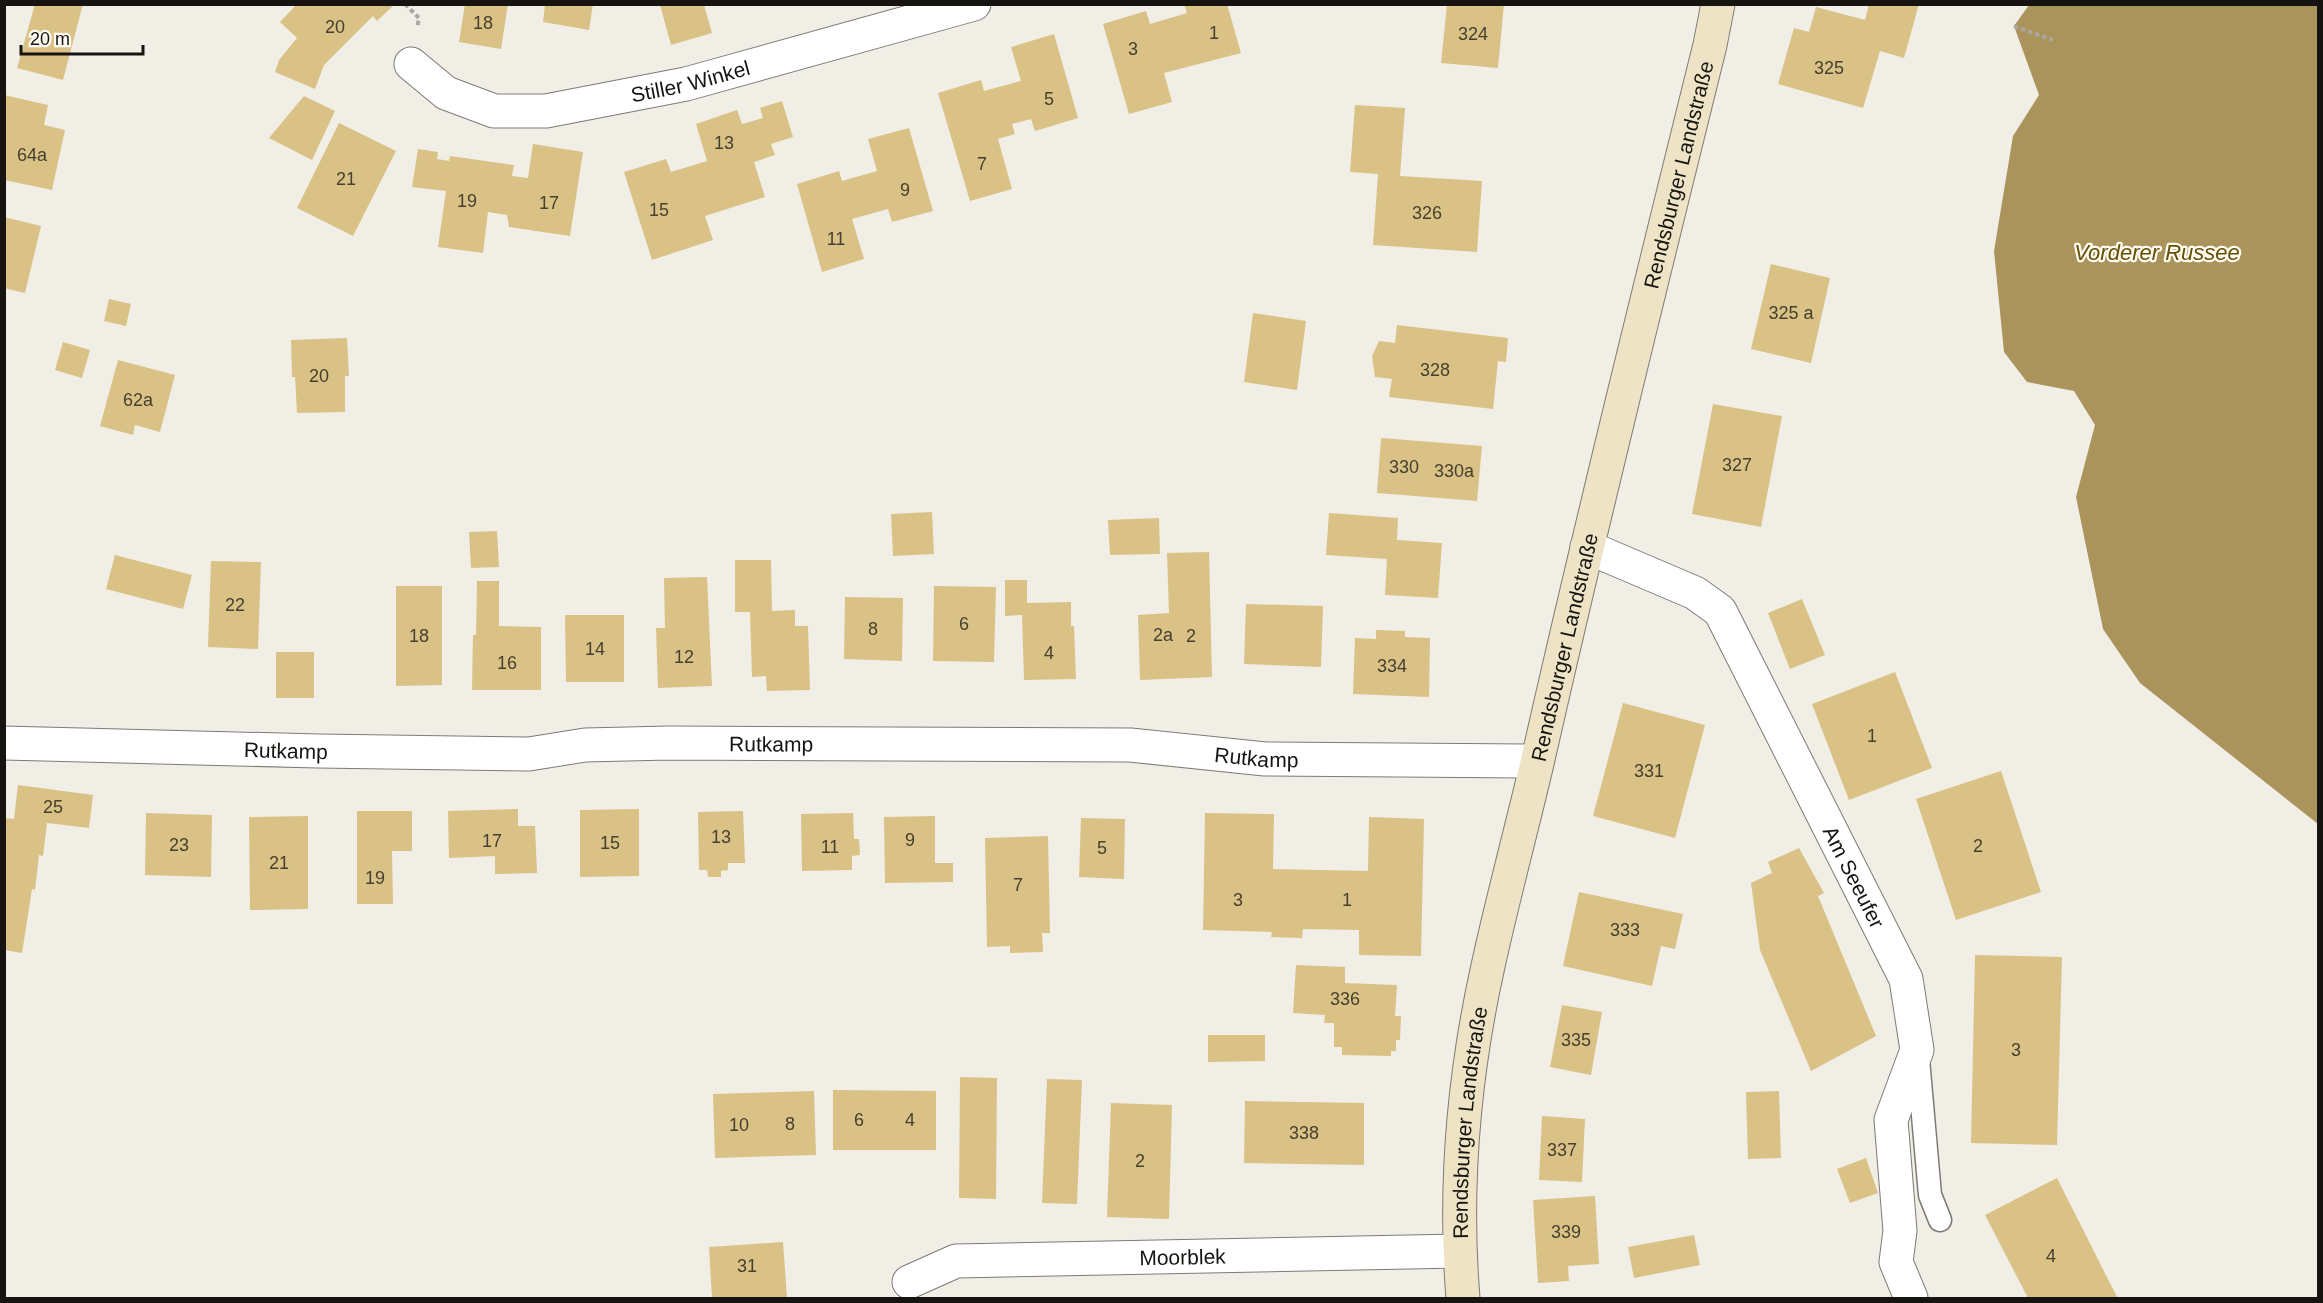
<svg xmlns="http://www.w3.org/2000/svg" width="2323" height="1303" font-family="Arial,sans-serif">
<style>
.water{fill:#ab945b}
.building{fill:#dac287}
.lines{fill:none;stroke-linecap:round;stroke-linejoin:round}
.lane-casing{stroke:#7d7b74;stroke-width:25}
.street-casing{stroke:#7d7b74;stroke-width:35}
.secondary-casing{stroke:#7d7b74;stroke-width:35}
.path{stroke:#aaa7a1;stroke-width:4;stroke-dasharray:4.5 3;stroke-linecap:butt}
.lane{stroke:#fff;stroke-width:22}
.street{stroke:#fff;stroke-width:33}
.secondary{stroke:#eee3c4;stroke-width:33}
.labels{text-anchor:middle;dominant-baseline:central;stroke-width:4.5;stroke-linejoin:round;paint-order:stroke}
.number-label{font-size:18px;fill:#46402e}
.street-label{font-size:21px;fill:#151411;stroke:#fffcf4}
.water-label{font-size:22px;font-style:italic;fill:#674f04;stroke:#fffcf4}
</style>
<rect width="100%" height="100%" fill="#f1eee6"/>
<path class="water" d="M2029,5H2318V824L2140,683L2103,629L2076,497L2095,425L2074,391L2027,382L2004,352L1994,251L2013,136L2039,95L2014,26Z"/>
<path class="building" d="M35,4H83L63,80L17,68Z
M297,4H395L377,21L373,16L324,65L315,89L275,72L279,60L297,38L280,22Z
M465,4H508L501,49L459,42Z
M545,4H593L589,30L543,22Z
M1184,4H1227L1241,53L1164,73L1172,102L1129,114L1103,24L1146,11L1150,24L1187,13Z
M1447,4H1504L1498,68L1441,63Z
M1869,4H1919L1904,58L1880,51L1863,108L1778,84L1794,28L1809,32L1816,7L1865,20Z
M660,5H704L712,33L671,45Z
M1054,34L1078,118L1035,131L1031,119L1012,124L1015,134L998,139L1012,189L970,201L938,93L981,80L984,91L1021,81L1011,47Z
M4,95L48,105L44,125L65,130L52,190L4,180Z
M304,96L335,111L312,160L269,138Z
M782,101L793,137L771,144L775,155L754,162L765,197L705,216L713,240L652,260L624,172L666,159L671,172L707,161L696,124L737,110L742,124L763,118L760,108Z
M1355,105L1405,108L1400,176L1482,181L1477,252L1373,245L1378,174L1350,172Z
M339,123L396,151L353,236L297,208Z
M909,128L933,211L892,222L888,209L852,219L864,259L822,272L797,184L839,171L842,181L877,171L868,139Z
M533,144L583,152L570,236L509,227L507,215L488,212L483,253L438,247L446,191L412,187L418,149L438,152L437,159L449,161L450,156L514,165L512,176L528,178Z
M4,217L41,226L25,293L4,288Z
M1771,264L1830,278L1811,363L1751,349Z
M109,299L131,304L126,326L104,321Z
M1253,313L1306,321L1297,390L1244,382Z
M1397,325L1508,338L1506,362L1498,361L1493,409L1389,397L1392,379L1375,377L1372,356L1379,341L1395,343Z
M347,338L349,376H345V412L297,413L295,377H292L291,340Z
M63,342L90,350L82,378L55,370Z
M118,360L175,375L160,432L135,425L133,435L100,426Z
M1713,404L1782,416L1761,527L1692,514Z
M1381,438L1482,446L1477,501L1377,493Z
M932,512L934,554L893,556L891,514Z
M1329,513L1398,518L1397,540L1442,543L1438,598L1385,595L1387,559L1326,555Z
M1159,518L1160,554L1110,555L1108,520Z
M497,531L499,567L471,568L469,532Z
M1209,552L1212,677L1140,680L1138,615L1169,613L1167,553Z
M115,555L192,575L183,609L106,589Z
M735,560H771L772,611L795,610V626H808L810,690L767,691L766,676L752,677L750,612H735Z
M211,561L261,562L258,649L208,647Z
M707,577L712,686L658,688L656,628H665L664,578Z
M1005,580H1027V603L1071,602V626H1074L1076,679L1024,680L1022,615L1005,616Z
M477,581H499V626L541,627V690H472L473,635H476Z
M396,586H442V685L396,686Z
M934,586L996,587L994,662L933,661Z
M845,597L903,598L902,661L844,659Z
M1802,599L1825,655L1790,669L1768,613Z
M1246,604L1323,606L1321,667L1244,664Z
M565,615H624V682H566Z
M1376,630L1405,631V637L1430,638L1429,697L1353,694L1355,638L1376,639Z
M276,652H314V698H276Z
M1895,672L1932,768L1849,800L1812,704Z
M1623,703L1705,725L1675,838L1593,816Z
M2001,771L2041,892L1956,920L1916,799Z
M18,785L93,795L89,828L47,823L43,856L39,855L35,890L32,889L22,953L4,950V818L14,819Z
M518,809V826H535L537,873L495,874V856L449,858L448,811Z
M639,809V876L580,877V810Z
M357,811H412V851H392L393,904H357Z
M743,811L745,863H728V870L721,871V877H708L707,870H699L698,812Z
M146,813L212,815L211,877L145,875Z
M853,813L854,839H859L860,855L852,856V870L802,871L801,814Z
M1205,813L1274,814L1273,869L1368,871L1369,817L1424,819L1421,956L1359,955V930L1303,929L1302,938L1271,937L1272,932L1203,930Z
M308,816V909L250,910L249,817Z
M935,816V863H953V882L885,883L884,817Z
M1081,818L1125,819L1124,879L1079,877Z
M1048,836L1050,933H1042L1043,952L1010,953V946L987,947L985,838Z
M1799,848L1824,893L1818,896L1876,1036L1811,1071L1760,950L1751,883L1772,873L1768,862Z
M1579,892L1683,914L1675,949L1661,946L1652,986L1563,966Z
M1975,955L2062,957L2057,1145L1971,1143Z
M1296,965L1345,967V983L1397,985L1395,1016H1401L1400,1040H1396V1051H1391V1056L1342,1055V1047H1334V1023H1324L1325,1015L1293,1013Z
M1562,1005L1602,1012L1591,1075L1550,1067Z
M1208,1035H1265V1061L1208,1062Z
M960,1077L997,1078L996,1199L959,1198Z
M1047,1079L1082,1080L1077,1204L1042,1203Z
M833,1090L936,1091V1150H833Z
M814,1091L816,1155L715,1158L713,1094Z
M1779,1091L1781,1158L1748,1159L1746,1092Z
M1245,1101L1364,1103V1165L1244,1163Z
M1111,1103L1172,1105L1169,1219L1107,1217Z
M1542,1116L1585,1119L1582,1182L1539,1180Z
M1866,1158L1878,1193L1850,1203L1837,1169Z
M2057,1178L2117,1297L2115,1298H2028L1985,1215Z
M1595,1196L1599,1264L1568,1266L1569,1281L1538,1283L1533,1200Z
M1694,1235L1700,1265L1634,1278L1628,1247Z
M783,1242L787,1298H712L709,1247Z"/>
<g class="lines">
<g class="lane-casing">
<path id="lane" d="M1918,1059L1930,1195L1940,1220"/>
</g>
<g class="street-casing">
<g id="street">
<path id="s1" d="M411,64L446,93L494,111H546L686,84L974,4"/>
<path id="s2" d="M1587,547L1695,593L1720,611L1906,979L1917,1050L1891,1120L1900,1231L1896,1262L1911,1298"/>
<path id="s3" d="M4,743L318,751L529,754L585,745L669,743L1130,745L1265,759L1537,761"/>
<path id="s4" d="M909,1282L956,1261L1459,1251"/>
</g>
</g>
<g class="secondary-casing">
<g id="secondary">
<path id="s5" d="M1463,1298C1454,1188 1464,1074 1488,966C1503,897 1522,828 1538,759C1592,521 1651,283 1710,45L1718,4"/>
</g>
</g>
<path class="path" d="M405,4L419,18L417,28
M2014,26L2053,40"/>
<use href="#lane" class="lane"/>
<use href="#street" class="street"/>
<use href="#secondary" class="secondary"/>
</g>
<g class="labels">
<g class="number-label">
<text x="483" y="23">18</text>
<text x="335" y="27">20</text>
<text x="1214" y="33">1</text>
<text x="1473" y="34">324</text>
<text x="1133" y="49">3</text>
<text x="1829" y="68">325</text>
<text x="1049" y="99">5</text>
<text x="724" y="143">13</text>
<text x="32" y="155">64a</text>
<text x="982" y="164">7</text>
<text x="346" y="179">21</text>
<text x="905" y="190">9</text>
<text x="467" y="201">19</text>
<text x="549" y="203">17</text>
<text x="659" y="210">15</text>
<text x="1427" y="213">326</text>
<text x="836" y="239">11</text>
<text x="1791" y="313">325 a</text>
<text x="1435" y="370">328</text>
<text x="319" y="376">20</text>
<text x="138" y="400">62a</text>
<text x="1737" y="465">327</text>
<text x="1404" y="467">330</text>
<text x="1454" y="471">330a</text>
<text x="235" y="605">22</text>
<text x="964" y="624">6</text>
<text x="873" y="629">8</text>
<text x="1163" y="635">2a</text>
<text x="419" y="636">18</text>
<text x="1191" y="636">2</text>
<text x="595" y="649">14</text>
<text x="1049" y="653">4</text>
<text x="684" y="657">12</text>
<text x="507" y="663">16</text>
<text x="1392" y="666">334</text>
<text x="1872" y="736">1</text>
<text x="1649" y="771">331</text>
<text x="53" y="807">25</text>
<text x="721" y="837">13</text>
<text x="910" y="840">9</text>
<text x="492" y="841">17</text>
<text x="610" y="843">15</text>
<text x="179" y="845">23</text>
<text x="1978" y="846">2</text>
<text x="830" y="847">11</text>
<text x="1102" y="848">5</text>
<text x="279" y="863">21</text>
<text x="375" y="878">19</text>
<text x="1018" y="885">7</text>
<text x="1238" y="900">3</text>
<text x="1347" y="900">1</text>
<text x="1625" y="930">333</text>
<text x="1345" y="999">336</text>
<text x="1576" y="1040">335</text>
<text x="2016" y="1050">3</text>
<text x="859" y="1120">6</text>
<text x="910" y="1120">4</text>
<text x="790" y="1124">8</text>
<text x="739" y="1125">10</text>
<text x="1304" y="1133">338</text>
<text x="1562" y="1150">337</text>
<text x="1140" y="1161">2</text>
<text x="1566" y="1232">339</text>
<text x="2051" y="1256">4</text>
<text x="747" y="1266">31</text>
</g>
<g class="street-label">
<text stroke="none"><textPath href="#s1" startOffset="296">Stiller Winkel</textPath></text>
<text stroke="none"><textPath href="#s5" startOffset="1148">Rendsburger Landstraße</textPath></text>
<text stroke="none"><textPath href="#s5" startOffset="662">Rendsburger Landstraße</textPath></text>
<text stroke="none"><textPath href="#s3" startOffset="768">Rutkamp</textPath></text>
<text stroke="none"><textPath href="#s3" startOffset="282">Rutkamp</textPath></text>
<text stroke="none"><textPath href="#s3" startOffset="1254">Rutkamp</textPath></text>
<text stroke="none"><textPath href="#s2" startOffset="446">Am Seeufer</textPath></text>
<text stroke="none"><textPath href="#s5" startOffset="176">Rendsburger Landstraße</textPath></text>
<text stroke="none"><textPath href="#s4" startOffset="278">Moorblek</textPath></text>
</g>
<g class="water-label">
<text x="2157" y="252">Vorderer Russee</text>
</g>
</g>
<rect width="2323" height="1303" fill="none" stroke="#151411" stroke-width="12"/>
<path d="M21 45v9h122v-9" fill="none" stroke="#151411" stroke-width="3"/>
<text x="30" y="45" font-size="18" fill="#151411" stroke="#fffcf4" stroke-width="4.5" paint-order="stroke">20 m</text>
</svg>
